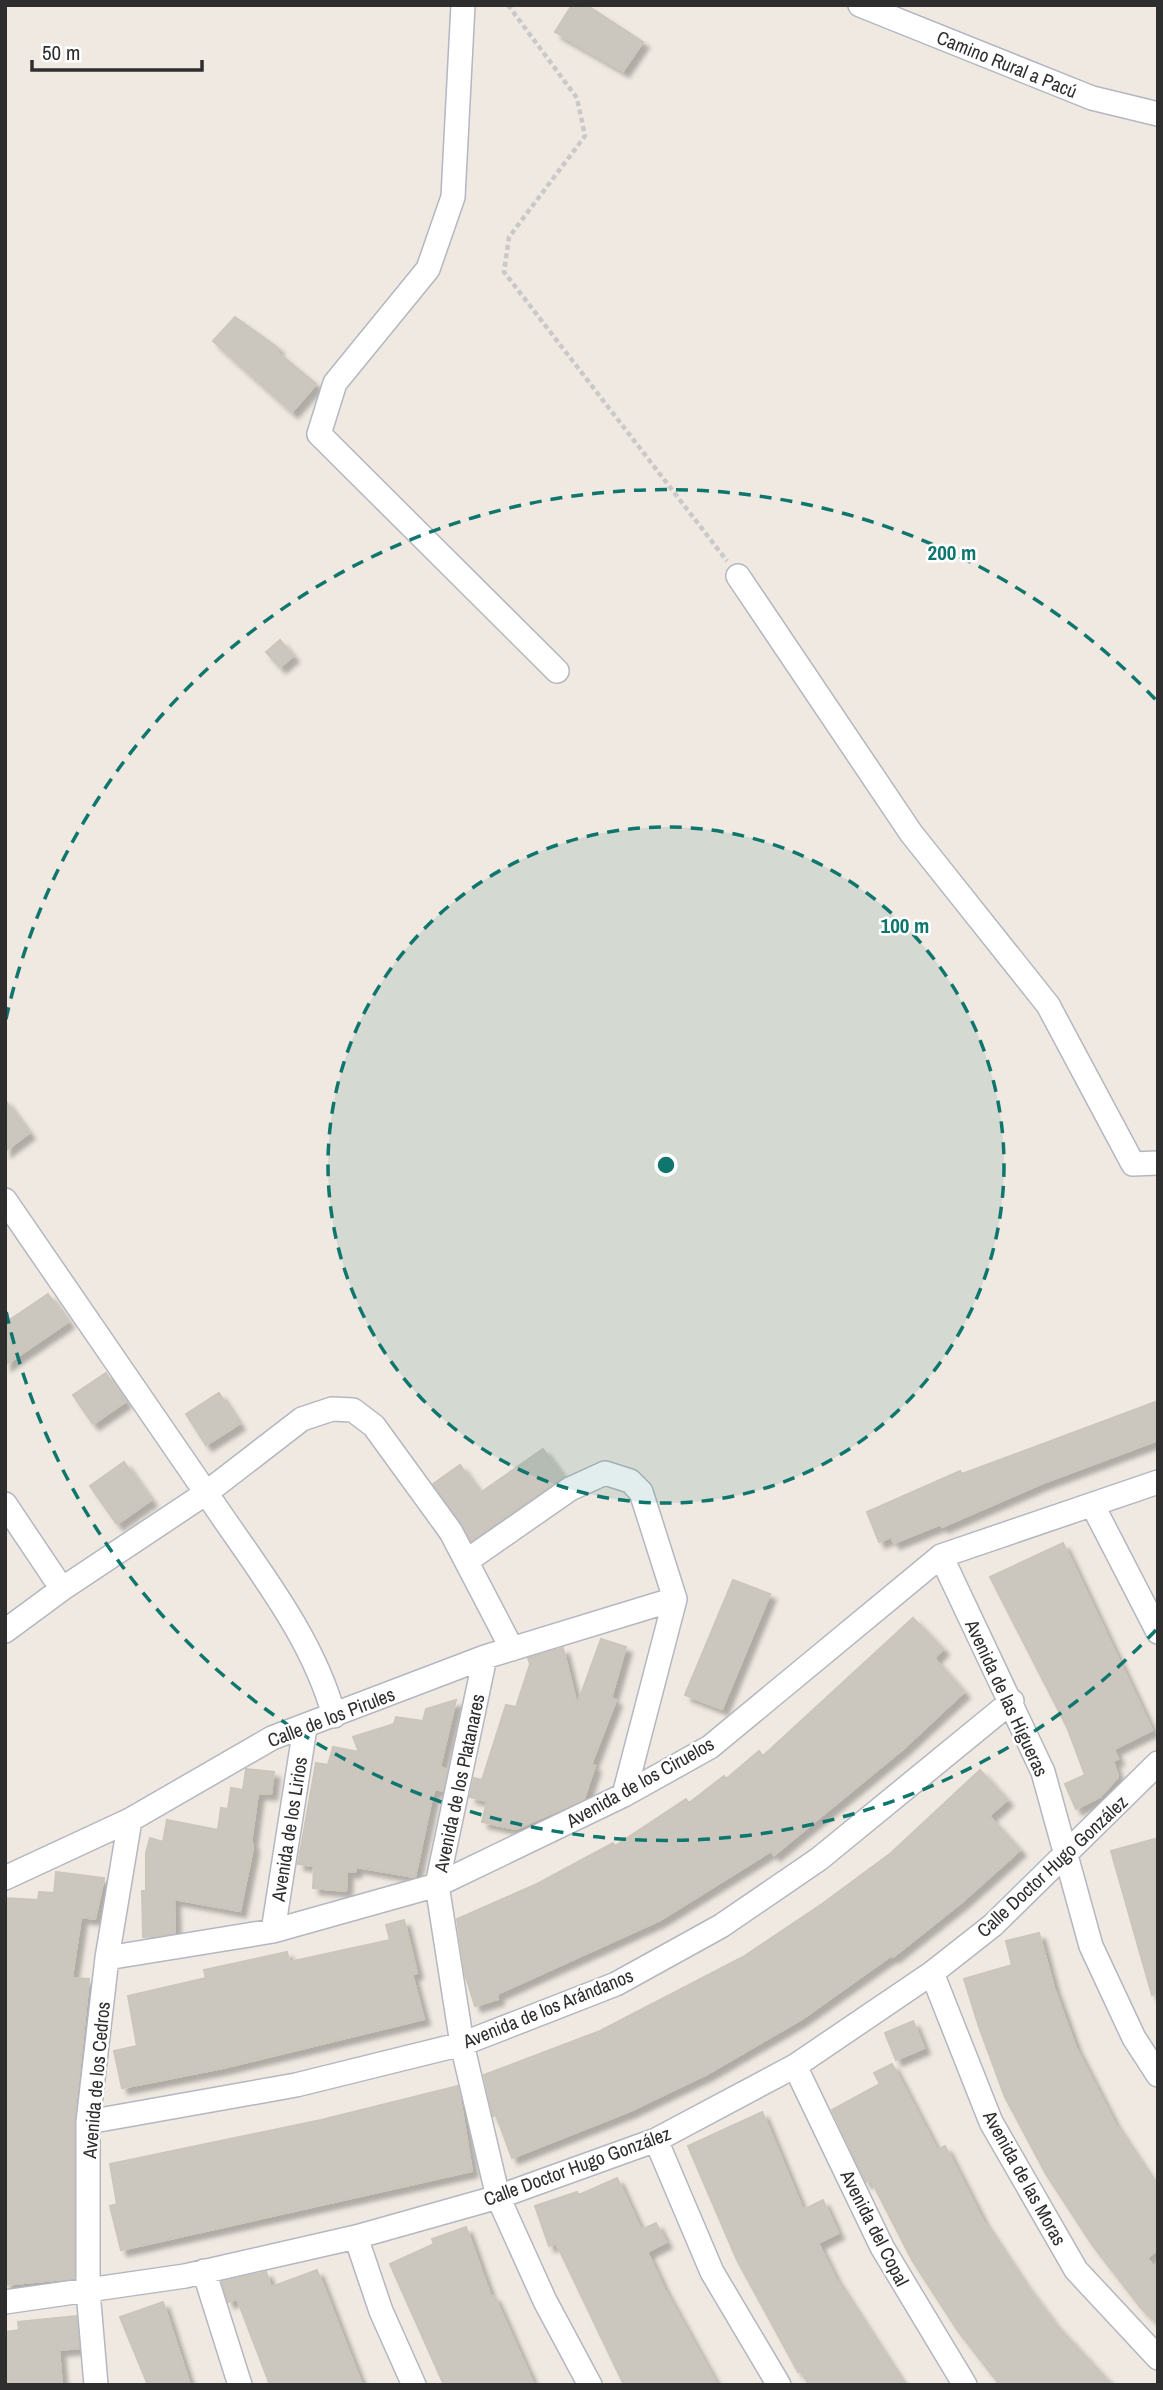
<svg xmlns="http://www.w3.org/2000/svg" width="1163" height="2390" font-family="'Archivo Narrow',sans-serif">
<style>
.building{fill:#cbc7bf;stroke:#cbc5ba;stroke-width:2;filter:url(#shadow)}
.lines{fill:none;stroke-linecap:round;stroke-linejoin:round}
.minor-casing{stroke:#b4b7c1;stroke-width:26}
.path{stroke:#c9c9c9;stroke-width:4.5;stroke-dasharray:5 3.5;stroke-linecap:butt}
.minor{stroke:#fff;stroke-width:23}
.ring{fill:none;stroke:#0f766e;stroke-width:3.5;stroke-dasharray:12 9}
.labels{text-anchor:middle;dominant-baseline:central;stroke-width:5;stroke-linejoin:round;paint-order:stroke}
.street-label{font-size:19px;fill:#2e2e2e;stroke:#fff}
.centre{fill:#0f766e;stroke:#fff;stroke-width:3.5}
.ring-label{font-size:21px;text-anchor:middle;font-weight:bold;fill:#0f766e;stroke:#fff;stroke-width:5;stroke-linejoin:round;paint-order:stroke}
</style>
<defs>
<filter id="shadow"><feDropShadow dx="6" dy="6" stdDeviation="2" flood-color="#0004"/></filter>
</defs>
<rect width="100%" height="100%" fill="#efe9e1"/>
<path class="building" d="M572,5H586L643,42L623,71L555,32Z
M235,317L278,348L276,351L316,384L292,412L213,341Z
M280,640L293,656L280,667L266,652Z
M5,1100L29,1133L5,1151Z
M48,1294L68,1322L5,1365V1323Z
M106,1373L125,1402L93,1424L73,1395Z
M219,1393L239,1424L206,1445L186,1414Z
M1158,1401V1440L1043,1483L942,1527L941,1524L894,1543L891,1537L879,1542L867,1512L960,1471L962,1474Z
M543,1449L563,1477L471,1541L433,1484L460,1465L480,1493Z
M124,1462L151,1500L117,1524L90,1486Z
M1063,1543L1152,1730L1114,1749L1118,1759L1113,1761L1118,1777L1100,1797L1076,1809L1065,1784L1085,1775L1067,1727L990,1577Z
M733,1580L770,1594L722,1709L685,1695Z
M913,1618L943,1649L934,1658L964,1692L903,1749L774,1855L771,1851L660,1920L497,1994L498,1999L475,2006L465,1974L457,1919L537,1884L613,1843L615,1846L686,1799L689,1803L724,1776L726,1779L759,1751L763,1756Z
M601,1639L626,1647L611,1698L616,1700L591,1765L595,1766L584,1799L516,1829L482,1822L487,1801L470,1797L474,1778L482,1780L506,1705L516,1707L530,1664L528,1658L563,1648L577,1705Z
M456,1700L440,1767L447,1770L443,1791L435,1789L432,1798L415,1877L356,1867L355,1872L347,1871L346,1891L313,1888L314,1866L298,1864L316,1763L328,1765L333,1747L359,1752L353,1737L394,1724L396,1717L423,1721L426,1709Z
M246,1769L274,1772L271,1794L258,1793L251,1843L253,1844L252,1853L240,1911L174,1899L175,1933L143,1937L142,1891H146V1853L150,1838L163,1842L167,1820L218,1830L221,1808L228,1809L231,1788L243,1790Z
M980,1770L1007,1800L989,1816L1020,1850L962,1902L893,1957L892,1955L802,2019L707,2074L630,2111L512,2158L496,2115L493,2116L484,2075L600,2031L743,1957L822,1904L891,1853Z
M1158,1838V1994L1152,1995L1111,1851Z
M56,1872L104,1878L95,1919L81,1917L72,1978L89,1979L74,2122V2278L5,2285V1898L38,1900L39,1892L54,1893Z
M404,1920L417,1973L412,1974L424,2019L223,2068L122,2088L114,2051L137,2046L128,1996L206,1978L204,1970L287,1952L289,1962L390,1940L386,1925Z
M1039,1933L1054,1988L1076,2048L1115,2124L1158,2189V2249L1147,2258L1158,2272V2324L1142,2309L1093,2246L1046,2174L1005,2097L979,2027L964,1979L1012,1965L1006,1941Z
M913,2021L924,2048L896,2060L885,2033Z
M892,2064L937,2150L945,2146L983,2221L1024,2283L1054,2323L1112,2385H1000L958,2331L912,2260L871,2180L866,2182L832,2110L880,2084L874,2073Z
M458,2086L472,2171L121,2250L110,2206L117,2204L110,2164L321,2120Z
M762,2112L803,2210L823,2200L838,2233L818,2243L835,2278L904,2385H809L801,2371L798,2372L737,2260L688,2146Z
M617,2178L641,2230L656,2223L666,2242L647,2252L664,2289L717,2385H624L556,2243L549,2246L535,2206L577,2192L579,2195Z
M466,2227L491,2297L494,2296L534,2385H444L390,2264L434,2244L432,2239Z
M317,2270L362,2385H270L237,2299L228,2302L222,2282L266,2272L271,2287Z
M163,2302L177,2345L190,2385H148L120,2317Z
M76,2316L79,2348L59,2350L62,2385H5V2332L19,2330L18,2322Z"/>
<g class="lines">
<g class="minor-casing">
<path id="minor" d="M463,5L453,197L428,269L335,383L319,434L557,671
M860,5L1092,98L1158,114
M738,576L911,833L1048,1005L1133,1164L1158,1163
M5,1200C74,1300 142,1400 211,1500C256,1567 313,1637 334,1716
M5,1504L62,1589
M1093,1506L1158,1632
M941,1556L1043,1772L1091,1946L1134,2038L1158,2075
M468,1560L570,1489L605,1473L630,1481L641,1492L675,1599L624,1795
M5,1631L62,1589L206,1493L302,1419L332,1409L353,1410L374,1426L451,1532L512,1649
M485,1657L437,1885L462,2044L498,2197L545,2301L590,2385
M5,1878L130,1820L272,1738L485,1657L675,1599
M273,1931L305,1728
M107,1958L273,1931L437,1885L624,1795L710,1747L941,1556L1158,1482
M932,1973L991,2122L1076,2270L1158,2358
M795,2066L882,2247L965,2385
M88,2122L296,2085L462,2044L616,1984L721,1926L819,1859L1012,1701
M656,2140L712,2272L779,2385
M356,2237L381,2311L414,2385
M204,2271L240,2385
M5,2302L185,2276L356,2237L498,2197L656,2140L795,2066L932,1973L993,1925L1158,1763
M96,2385L88,2291V2122L107,1958L130,1820"/>
</g>
<path class="path" d="M508,5L577,98L585,136L509,237L504,272L727,561"/>
<use href="#minor" class="minor"/>
</g>
<circle cx="666" cy="1165" r="338" fill="#0f766e" fill-opacity=".12"/>
<g class="ring">
<circle cx="666" cy="1165" r="338"/>
<path d="M1156 1630A676 676 0 0 1 6 1311M6 1019A676 676 0 0 1 1156 700"/>
</g>
<g class="labels">
<g class="street-label">
<text transform="translate(1007 64) rotate(22)">Camino Rural a Pacú</text>
<text transform="translate(1007 1698) rotate(65)">Avenida de las Higueras</text>
<text transform="translate(331 1717) rotate(-21)">Calle de los Pirules</text>
<text transform="translate(640 1782) rotate(-29)">Avenida de los Ciruelos</text>
<text transform="translate(459 1783) rotate(-78)">Avenida de los Platanares</text>
<text transform="translate(289 1829) rotate(-81)">Avenida de los Lirios</text>
<text transform="translate(1052 1866) rotate(-43)">Calle Doctor Hugo González</text>
<text transform="translate(548 2008) rotate(-22)">Avenida de los Arándanos</text>
<text transform="translate(96 2080) rotate(-85)">Avenida de los Cedros</text>
<text transform="translate(577 2166) rotate(-20)">Calle Doctor Hugo González</text>
<text transform="translate(1025 2178) rotate(61)">Avenida de las Moras</text>
<text transform="translate(875 2228) rotate(63)">Avenida del Copal</text>
</g>
</g>
<circle cx="666" cy="1165" r="10" class="centre"/>
<g class="ring-label">
<text x="952" y="560">200 m</text>
<text x="905" y="933">100 m</text>
</g>
<rect width="1163" height="2390" fill="none" stroke="#2e2e2e" stroke-width="14"/>
<path d="M32 60v10h170v-10" fill="none" stroke="#2e2e2e" stroke-width="3.5"/>
<text x="42" y="60" font-size="21" fill="#2e2e2e" stroke="#ffffff" stroke-width="5" paint-order="stroke">50 m</text>
</svg>
